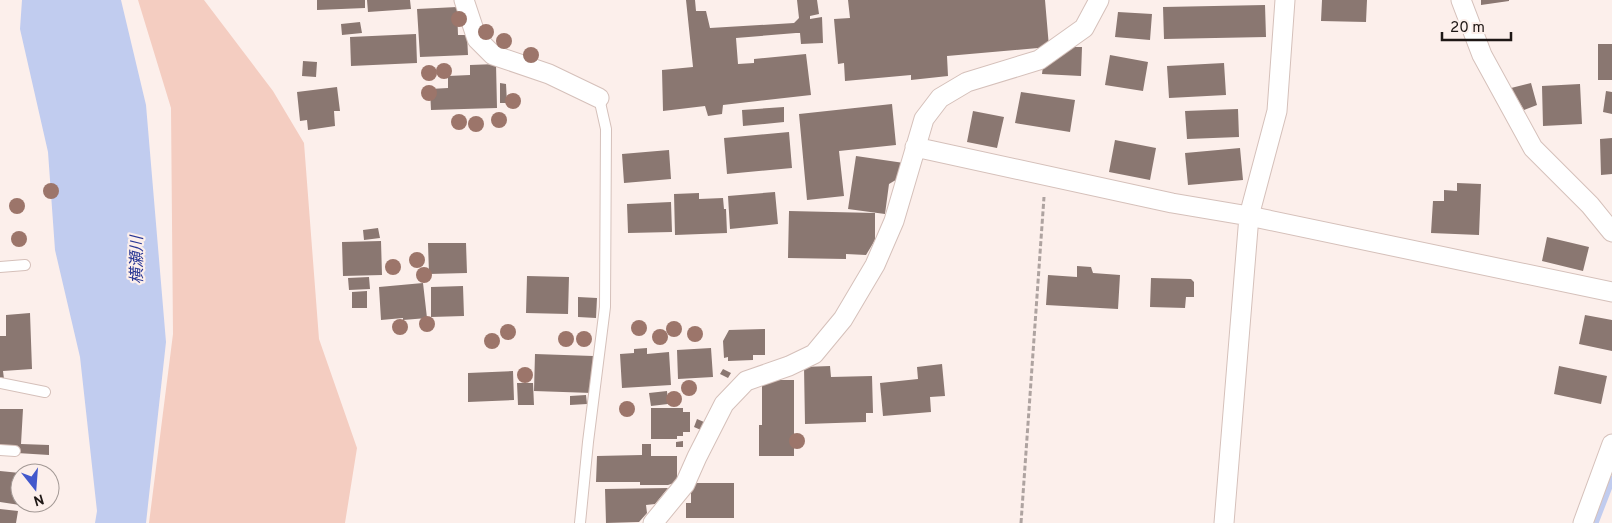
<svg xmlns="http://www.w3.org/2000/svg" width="1612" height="523" font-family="Overpass,'Noto Sans JP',sans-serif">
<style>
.green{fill:#f4cdc1}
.water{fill:#c1ccef}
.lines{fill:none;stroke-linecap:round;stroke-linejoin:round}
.stream{stroke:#c1ccef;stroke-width:7}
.building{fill:#8a7771}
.service-casing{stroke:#d5c0ba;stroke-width:12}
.minor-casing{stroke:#d5c0ba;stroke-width:21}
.path{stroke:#aea3a0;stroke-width:3;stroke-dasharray:5 2.5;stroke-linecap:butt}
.service{stroke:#fff;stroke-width:10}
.minor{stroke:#fff;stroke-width:19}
.tree{fill:#9c756a}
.labels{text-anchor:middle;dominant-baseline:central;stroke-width:4.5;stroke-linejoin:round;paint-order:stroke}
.water-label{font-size:16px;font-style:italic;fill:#283694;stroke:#fcefeb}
</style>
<rect width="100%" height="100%" fill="#fcefeb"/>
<path class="green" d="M138,0H204L273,91L304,143L319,339L357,448L345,523H149L173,334L171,108Z"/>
<path class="water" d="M22,0H121L146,105L166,342L146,523H95L97,511L80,357L55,250L48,152L20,29Z"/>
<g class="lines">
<path class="stream" d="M1595,523L1612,479"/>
</g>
<path class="building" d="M317,0H365V8L317,10Z
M367,0H410L411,9L368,12Z
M686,0H695L696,11H706L710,28L794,23L799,18L797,0H817L819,14L810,16V19L822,17L823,43L801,44L800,33H796L736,38L738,64L754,63V59L806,54L811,95L723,105L722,114L708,116L705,106L663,111L662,70L693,67Z
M848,0H1045L1049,47L947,56L948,76L911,80V75L845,81L844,63L838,64L834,19L850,18Z
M1322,0H1367L1366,22L1321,21Z
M1481,0H1509V1L1481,5Z
M1265,5L1266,37L1164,39L1163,7Z
M457,7L458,35H467L468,55L420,57L417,9Z
M1118,12L1152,14L1150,40L1115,37Z
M360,22L362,33L342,35L341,24Z
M416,34L417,63L351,66L350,37Z
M1598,44H1612V80H1598Z
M1073,47H1082L1081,76L1042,74L1043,66Z
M1110,55L1148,62L1143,91L1105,85Z
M303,61L317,62L316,77L302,76Z
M1224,63L1226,95L1169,98L1167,66Z
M496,64L497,108L431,110L430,89L448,88V76L470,75V65Z
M500,83L506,84L507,103H500Z
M1531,83L1537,105L1524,110L1511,88Z
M1580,84L1582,124L1543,126L1542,86Z
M337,87L340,111H334L335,126L308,130L307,120L300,121L297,92Z
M1606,91L1612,92V114L1603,112Z
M1021,92L1075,100L1070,132L1015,123Z
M892,104L896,145L839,151L844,196L807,200L799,114Z
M784,107V122L743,126L742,110Z
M1238,109L1239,137L1187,139L1185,111Z
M973,111L1004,117L997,148L967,142Z
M789,132L792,168L727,174L724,138Z
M1612,138V174L1601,175L1600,139Z
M1115,140L1156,148L1150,180L1109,172Z
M1240,148L1243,180L1188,185L1185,153Z
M669,150L671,179L624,183L622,154Z
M856,156L904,163L899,178L889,184L885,214L848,209Z
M1457,183L1481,184L1479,235L1431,233L1433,201H1444V190L1457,191Z
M775,192L778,224L730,229L728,196Z
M699,193V199L723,198L724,209H726L727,233L675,235L674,194Z
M671,202L672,232L628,233L627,204Z
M789,211L875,213V240L866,255L846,254V259L788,258Z
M378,228L380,238L364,240L363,230Z
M1547,237L1589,247L1583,271L1542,261Z
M381,241L382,275L343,276L342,242Z
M428,243H466L467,273L429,274Z
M1077,266L1091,267L1093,273L1120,275L1118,309L1046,305L1048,275L1077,277Z
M527,276L569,277L568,314L526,313Z
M369,277L370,289L349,290L348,278Z
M1151,278L1191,279L1194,282V297H1186L1185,308L1150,307Z
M423,283L427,318L403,320V318L381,320L379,287Z
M463,286L464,316L431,317V287Z
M367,291V308H352V292Z
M578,297L597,298L596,318L578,317Z
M30,313L32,369L3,371L4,379H0V336H6V315Z
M1585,315L1612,320V351L1579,344Z
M765,329V355H753V360L728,361V357L724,358L723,341L729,330Z
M647,348V354L669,352L671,385L622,388L620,354L634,353V349Z
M711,348L713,377L678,379L677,350Z
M535,354L593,356L592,393L534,391Z
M942,364L945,396L930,397L931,412L883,416L880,383L918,379L917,367Z
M830,366L831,377L872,376L873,413H866V422L805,424L804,367Z
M1559,366L1607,376L1601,404L1554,394Z
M723,369L731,373L728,378L720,374Z
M513,371L514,400L468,402V373Z
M762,380H794V456H759V425H762Z
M517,383H533L534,405H518Z
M667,391L668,404L651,406L649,393Z
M586,395L587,404L570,405V396Z
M651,408H683V412H690V432H683V436H677V439H651Z
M0,409H23L21,444L49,445V455L17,453V446L0,445Z
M697,419L704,422L701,430L694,427Z
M683,441V447H676V442Z
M642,444H651V456H677V482L668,485H640V482H596L597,456L642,455Z
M0,471L20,473V503H34L33,507L0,502Z
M691,483H734V518H686V503H691Z
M668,488L655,504L646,505L647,513L639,522L606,523L605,489Z
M0,509L18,511L16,523H0Z"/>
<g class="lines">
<g class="service-casing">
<path id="service" d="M0,267L25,265
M0,383L45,392
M0,450L15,451
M580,523L588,442L605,307L606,129L599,98"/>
</g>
<g class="minor-casing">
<path id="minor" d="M464,0L477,39L493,55L549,74L599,98
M1461,0L1482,55L1533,148L1590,205L1612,232
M915,147L1172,203L1249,216L1612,292
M653,523L685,484L697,457L724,404L746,381L789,366L814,354L843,319L875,265L894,221L924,119L940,98L967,82L1039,60L1084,28L1099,0
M1224,523L1249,216L1277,111L1285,0
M1583,523L1612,444"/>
</g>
<path class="path" d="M1021,523L1044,197"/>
<use href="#service" class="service"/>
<use href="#minor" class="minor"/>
</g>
<g class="tree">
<circle cx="459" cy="19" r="8"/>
<circle cx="486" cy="32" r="8"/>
<circle cx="504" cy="41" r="8"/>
<circle cx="531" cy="55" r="8"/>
<circle cx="444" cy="71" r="8"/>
<circle cx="429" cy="73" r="8"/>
<circle cx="429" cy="93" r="8"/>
<circle cx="513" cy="101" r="8"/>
<circle cx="499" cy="120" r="8"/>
<circle cx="459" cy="122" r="8"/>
<circle cx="476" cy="124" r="8"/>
<circle cx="51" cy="191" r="8"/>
<circle cx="17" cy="206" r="8"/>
<circle cx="19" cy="239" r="8"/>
<circle cx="417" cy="260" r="8"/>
<circle cx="393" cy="267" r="8"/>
<circle cx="424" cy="275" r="8"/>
<circle cx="427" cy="324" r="8"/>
<circle cx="400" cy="327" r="8"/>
<circle cx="639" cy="328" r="8"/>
<circle cx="674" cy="329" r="8"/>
<circle cx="508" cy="332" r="8"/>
<circle cx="695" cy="334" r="8"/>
<circle cx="660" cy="337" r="8"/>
<circle cx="566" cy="339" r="8"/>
<circle cx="584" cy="339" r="8"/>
<circle cx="492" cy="341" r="8"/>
<circle cx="525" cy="375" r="8"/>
<circle cx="689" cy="388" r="8"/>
<circle cx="674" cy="399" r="8"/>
<circle cx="627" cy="409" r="8"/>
<circle cx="797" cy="441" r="8"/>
</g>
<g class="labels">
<g class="water-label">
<text transform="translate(138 260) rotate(-90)">横瀬川</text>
</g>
</g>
<g transform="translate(35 488) rotate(163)"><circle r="24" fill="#fcefeb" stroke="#a39995"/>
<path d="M0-4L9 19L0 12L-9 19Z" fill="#4258cc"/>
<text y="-8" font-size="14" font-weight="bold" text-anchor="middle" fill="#1e1715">N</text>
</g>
<path d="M1442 32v8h69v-8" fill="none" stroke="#1e1715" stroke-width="2.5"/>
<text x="1450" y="32" font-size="15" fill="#1e1715" stroke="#fcefeb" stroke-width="4" paint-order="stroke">20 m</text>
</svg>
